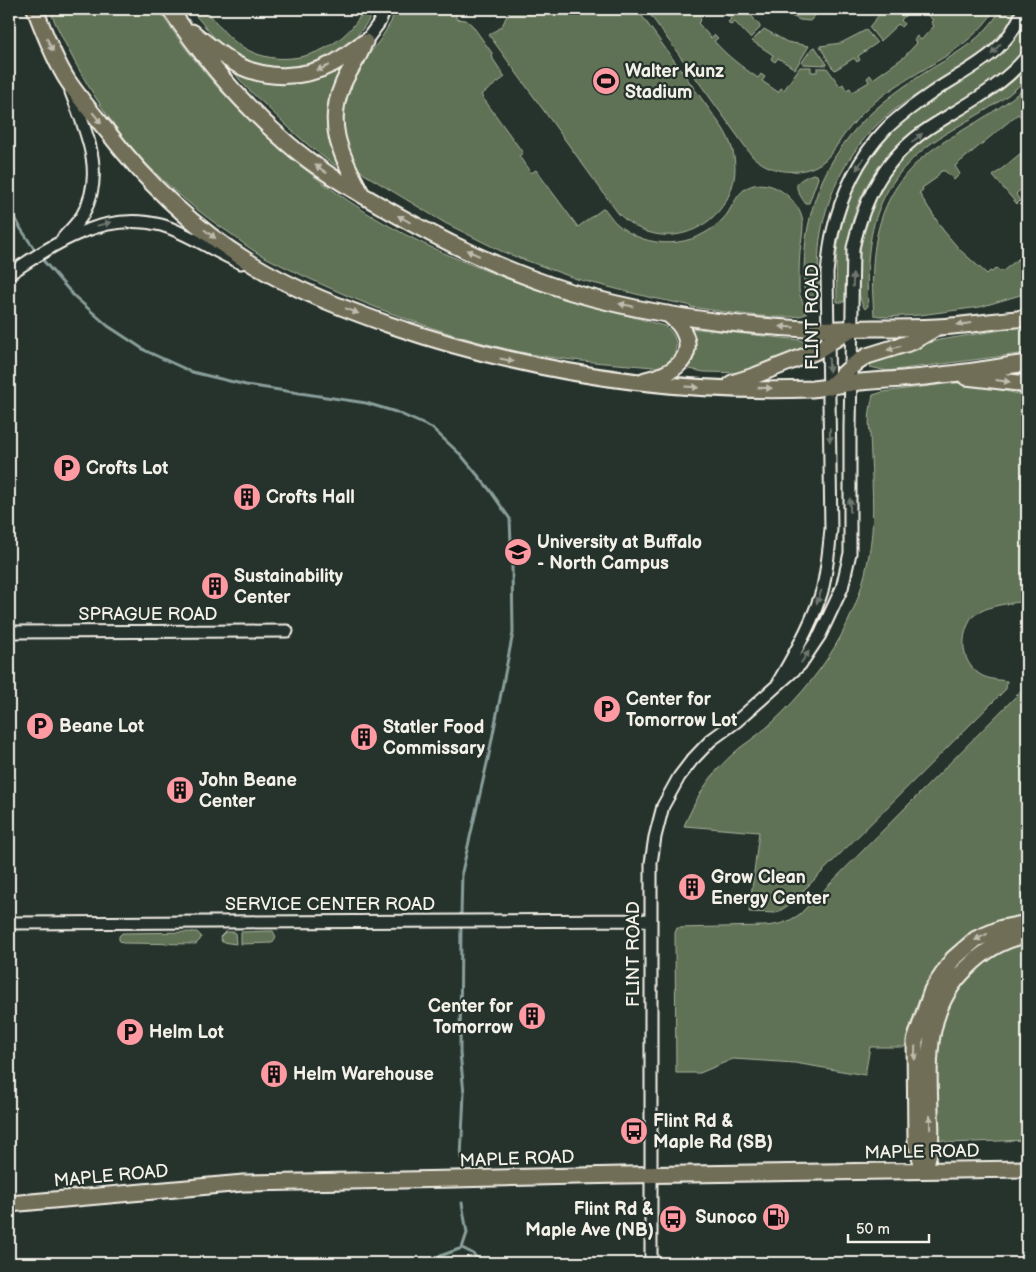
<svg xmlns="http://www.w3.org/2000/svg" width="1036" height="1272" font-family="'Balsamiq Sans',sans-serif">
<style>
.green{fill:#607255;stroke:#aab29e}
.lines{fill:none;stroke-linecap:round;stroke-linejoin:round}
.stream{stroke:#8a9f9b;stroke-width:3}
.minor-casing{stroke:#f4f1e8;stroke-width:15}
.major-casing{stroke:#f4f1e8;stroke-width:19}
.minor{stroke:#26332d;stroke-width:11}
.major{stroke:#716e59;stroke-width:15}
.oneway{fill:#c0bdaf}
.oneway2{fill:#6e766e}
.labels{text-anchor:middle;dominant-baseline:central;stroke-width:4.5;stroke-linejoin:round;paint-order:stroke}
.poi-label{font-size:18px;font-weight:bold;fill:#f4f1e8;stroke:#26332d;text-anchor:start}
.street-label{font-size:18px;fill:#f4f1e8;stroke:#26332d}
</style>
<rect width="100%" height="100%" fill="#26332d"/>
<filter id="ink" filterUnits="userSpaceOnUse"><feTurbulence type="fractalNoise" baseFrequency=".02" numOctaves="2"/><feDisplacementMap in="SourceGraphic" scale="10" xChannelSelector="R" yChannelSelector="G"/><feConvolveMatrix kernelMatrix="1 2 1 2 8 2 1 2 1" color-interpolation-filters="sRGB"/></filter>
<g filter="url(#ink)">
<path class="green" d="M49,9H158C215,97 293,170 384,223C435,252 492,274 547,293C586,306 626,314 664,326C684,338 678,365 654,367C608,363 561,361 516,351C458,338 402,319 348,296C318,283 288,269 259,254C249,248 240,241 231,234C199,213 168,187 142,159C102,115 73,63 49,9Z
M190,9H206C217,24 229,40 246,49C287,72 344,51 364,9H375C355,50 314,73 268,69C257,68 243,60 232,56L233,53L218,42Z
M395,9H456V19L466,20L472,25L492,53L493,59L505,77L481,95L523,153L519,156L531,173L536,170L578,227L604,208C608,213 612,219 616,223C647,251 694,249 723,219C731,211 735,196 745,189C753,183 765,183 774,187C788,193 802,208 803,224C803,233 801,242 800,251C799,263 799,276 799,289C799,298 806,305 806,314C789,323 713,310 691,307L688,305L648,297L577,279L503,252L445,223L364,174L351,161L340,138L341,99L362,63L380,40L391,22Z
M510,9H637L722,127C769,198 678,274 618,213L489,35L502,26Z
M646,9H700L705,13L700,18L701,20L698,23L711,38L715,35L718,38L714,41C727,56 742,67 758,78L761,74L765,77L762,81L778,92L781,88L784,90L800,67H811V72H817V68H827L840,86L843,84L846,90L850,88L852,92L869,82L867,78L870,75L873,79L904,57L917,43L914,40L917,36L921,40L934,26L931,22L933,20L926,14L930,9H995C968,55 908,71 869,107C860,115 852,125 844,135C835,147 830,159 816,166C795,176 769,172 752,156Z
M722,9H746L760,26V28L750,38L735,22L731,25L728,22L731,19Z
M785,9H816L815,16L810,21L800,20L785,13Z
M884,9H912L901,20L904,24L901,27L898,24L880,41L869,27Z
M1001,9H1016C1002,42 973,60 943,78C926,89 908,99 893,111C855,140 829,186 821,233C817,254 819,275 818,297L816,303L812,307L806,297L804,288C804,268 804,247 808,227C822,154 865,110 926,72C955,54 984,39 1001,9Z
M1027,16C1027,25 1030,39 1027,46C1026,49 1022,53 1020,55C995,87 953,102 921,125C904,137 889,151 878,168C847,211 846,247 845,298L844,302H837C837,283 835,264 838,245C845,192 877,135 922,106C962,81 1006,61 1027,16Z
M764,29L787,42L809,46L795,69L778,58L775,62L771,59L773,55L752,41Z
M866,30L877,43L858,56L860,60L857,62L854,58L835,70L831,66L820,46L841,43Z
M815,47L827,64V65L803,64L802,62L812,48Z
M341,66L344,67C334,101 320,128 338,163L336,166C309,148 286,125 263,103C253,94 241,83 234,72Z
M1027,67V78C1005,102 973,117 945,134C877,177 864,230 868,306L865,309C855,294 858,270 860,252C864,207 889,163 927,137C942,127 957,118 973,108C992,96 1012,85 1027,67Z
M1027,85V119L1023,120L1018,114L955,166L960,174L954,180L945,171H941L935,179L922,188L923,190L919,193L943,230L960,250L987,274L990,271L992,272L996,268L1000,271H1003L1027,252V293L980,307L920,315L886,317L874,315C868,242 878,183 945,141C972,124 1004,108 1027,85Z
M1021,153L1027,160V184L1016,194L1020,201L1017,204L993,176Z
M813,174L817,175L818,178L809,203H805C793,185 793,182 813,174Z
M1027,326V353L887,371L870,367L869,360L939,340Z
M689,328L801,340C805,342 806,346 804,350L747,373L704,372L684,368Z
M953,383L987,384L992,388L1027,396V601C1008,604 988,604 972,617C969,620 969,624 967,627C961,643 963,662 978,673C985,679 998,680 1007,681L1006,689L789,905L776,913L749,912L759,832L684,826C699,792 712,771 741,747C752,739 763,731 773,722C829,669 865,609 872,532C874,501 871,464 870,433C868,419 870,408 873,395L883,392Z
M1027,685V915C1006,919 993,927 976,939C965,946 950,954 941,963C920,986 912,1018 905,1047H870L865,1075L795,1063L733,1059L700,1073H676L675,933L677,928L765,926C779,925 789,922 800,914Z
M273,931L276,937L272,943L241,944V932Z
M197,932L201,936L200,940L196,944L122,943L119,940V936L122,933Z
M225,932H235L236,944L222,942L220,937Z
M1027,942V1140L948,1143L943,1140L940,1141C936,1121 936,1103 936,1083C936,1072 935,1060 937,1048C945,993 971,956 1027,942Z"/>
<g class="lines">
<path class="stream" d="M9,206L21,229L37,253
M41,258L74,296L108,326L146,351L192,372L246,385L366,403L396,412L432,428L461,455L489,489L510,519L512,567L513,633L488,759L462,872L461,917
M461,924L460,1053L464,1093L461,1158
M462,1248L472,1253L482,1263
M421,1263L462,1248L467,1233L462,1203"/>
<g class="minor-casing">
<path id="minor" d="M365,42L379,23L385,9
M63,238C70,230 78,223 83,214C106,173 86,132 71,92
M9,274C54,244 104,210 161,225C186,232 215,252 241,263
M9,632L287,631
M780,679C796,652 813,621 822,591C827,571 829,549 831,529L827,273C829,259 829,245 833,231C841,195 859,157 885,130C899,115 922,100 939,88C973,66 1009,51 1023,9
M9,923L651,920
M651,1263V863L655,837L663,806L679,777L692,760L711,740L737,721L800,665L820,635L842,588L850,553V428L853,248C864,198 885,157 929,128C963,106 1001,88 1027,56"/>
</g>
<g class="major-casing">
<path id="major" d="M35,9C43,30 56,63 68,81C80,99 94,115 107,131C146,182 194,228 249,262C292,289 342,308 390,325C527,372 667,394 812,389C825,388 838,385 851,383C882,380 912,379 942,375C971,372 999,367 1027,363
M170,9C203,58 242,104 287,143C318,170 352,189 388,210C442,241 508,272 568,291C644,314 726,325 806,329C828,330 851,328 873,328C894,328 915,328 936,327C966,326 997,320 1027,318
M192,32C206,43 220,55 236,64C265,80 303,79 332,64C344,58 353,49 365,42
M362,195C343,157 324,127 343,84C348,71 358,60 363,46
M966,377L1018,383L1027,387
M645,380C671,375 699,358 682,329C679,323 673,319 668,314
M732,383L754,376L815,352L853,328
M829,387L852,366L867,356L912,342L936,328
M925,1169C927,1160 930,1151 930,1143C932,1132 930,1120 930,1109C928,1056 926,1006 968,967C984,951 1004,939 1027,935
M924,1170L916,1143L915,1041L932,990L953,959L976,939L1002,928L1027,923
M9,1204L243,1183L454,1179L622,1175L1027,1169"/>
</g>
<use href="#minor" class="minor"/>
<use href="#major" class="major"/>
</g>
<defs><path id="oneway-solid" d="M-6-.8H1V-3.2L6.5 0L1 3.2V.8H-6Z" transform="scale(1.25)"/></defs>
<g class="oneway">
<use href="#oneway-solid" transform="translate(50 45) rotate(64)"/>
<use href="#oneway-solid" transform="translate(323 68) rotate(158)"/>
<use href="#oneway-solid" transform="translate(97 118) rotate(52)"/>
<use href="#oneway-solid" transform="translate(321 169) rotate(-144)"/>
<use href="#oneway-solid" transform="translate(404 219) rotate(-151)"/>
<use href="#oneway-solid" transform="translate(210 234) rotate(37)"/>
<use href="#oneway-solid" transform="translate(473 253) rotate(-156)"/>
<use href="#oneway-solid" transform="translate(626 305) rotate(-169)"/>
<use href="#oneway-solid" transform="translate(352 311) rotate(22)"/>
<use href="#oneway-solid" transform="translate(964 324) rotate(173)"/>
<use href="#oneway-solid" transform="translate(787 327) rotate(-176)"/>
<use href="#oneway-solid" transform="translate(894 348) rotate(163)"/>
<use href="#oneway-solid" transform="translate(507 360) rotate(12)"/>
<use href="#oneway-solid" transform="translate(1003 381) rotate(7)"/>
<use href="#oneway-solid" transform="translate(692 387) rotate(3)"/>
<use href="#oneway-solid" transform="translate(765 388) rotate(1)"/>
<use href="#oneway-solid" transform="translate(981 937) rotate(153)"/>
<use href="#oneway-solid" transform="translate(915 1053) rotate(92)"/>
<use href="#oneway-solid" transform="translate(930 1122) rotate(-91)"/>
</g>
<g class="oneway2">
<use href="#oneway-solid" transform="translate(996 49) rotate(131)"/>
<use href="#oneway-solid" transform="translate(917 138) rotate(-41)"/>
<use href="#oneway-solid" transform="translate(860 164) rotate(122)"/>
<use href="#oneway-solid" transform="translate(104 224) rotate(-14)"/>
<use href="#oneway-solid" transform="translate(853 280) rotate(-89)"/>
<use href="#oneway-solid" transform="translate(829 365) rotate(89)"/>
<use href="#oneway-solid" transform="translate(830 435) rotate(89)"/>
<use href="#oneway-solid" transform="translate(850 505) rotate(-91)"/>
<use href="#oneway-solid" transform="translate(819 597) rotate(110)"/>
<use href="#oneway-solid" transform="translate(805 657) rotate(-56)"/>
</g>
</g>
<defs>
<g id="stadium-disc" transform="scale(1.4375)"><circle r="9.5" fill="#ff9aa2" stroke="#26332d"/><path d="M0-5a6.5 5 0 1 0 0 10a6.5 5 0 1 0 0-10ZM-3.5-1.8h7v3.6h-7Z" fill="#111"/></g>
<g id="parking-disc" transform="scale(1.4375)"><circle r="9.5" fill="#ff9aa2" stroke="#26332d"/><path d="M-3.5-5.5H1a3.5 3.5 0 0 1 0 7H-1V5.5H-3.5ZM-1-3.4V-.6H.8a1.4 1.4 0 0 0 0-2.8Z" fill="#111"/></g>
<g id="building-disc" transform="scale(1.4375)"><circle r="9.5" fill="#ff9aa2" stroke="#26332d"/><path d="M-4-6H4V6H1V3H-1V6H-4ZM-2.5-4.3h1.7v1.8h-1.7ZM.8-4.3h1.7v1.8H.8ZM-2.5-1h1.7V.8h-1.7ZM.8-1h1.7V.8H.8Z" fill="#111"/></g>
<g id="university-disc" transform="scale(1.4375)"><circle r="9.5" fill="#ff9aa2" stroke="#26332d"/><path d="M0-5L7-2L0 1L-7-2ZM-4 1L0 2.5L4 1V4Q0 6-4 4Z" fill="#111"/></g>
<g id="bus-disc" transform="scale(1.4375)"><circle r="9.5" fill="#ff9aa2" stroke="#26332d"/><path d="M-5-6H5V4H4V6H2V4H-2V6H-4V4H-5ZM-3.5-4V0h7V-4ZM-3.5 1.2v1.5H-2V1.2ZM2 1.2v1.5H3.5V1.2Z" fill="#111"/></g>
<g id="fuel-disc" transform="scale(1.4375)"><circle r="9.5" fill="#ff9aa2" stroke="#26332d"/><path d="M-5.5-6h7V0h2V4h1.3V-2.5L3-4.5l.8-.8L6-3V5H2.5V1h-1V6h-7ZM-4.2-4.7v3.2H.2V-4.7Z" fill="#111"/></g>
</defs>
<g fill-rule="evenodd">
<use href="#stadium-disc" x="606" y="81"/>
<use href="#parking-disc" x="67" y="468"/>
<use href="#building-disc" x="247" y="497"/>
<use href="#university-disc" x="518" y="552"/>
<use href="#building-disc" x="215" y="586"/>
<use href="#parking-disc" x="607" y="709"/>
<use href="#parking-disc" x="40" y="726"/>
<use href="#building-disc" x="364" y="737"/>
<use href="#building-disc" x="180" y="790"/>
<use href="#building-disc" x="692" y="887"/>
<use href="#building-disc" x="532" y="1016"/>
<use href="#parking-disc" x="130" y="1032"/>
<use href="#building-disc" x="274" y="1074"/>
<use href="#bus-disc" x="634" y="1131"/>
<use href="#fuel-disc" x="776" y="1217"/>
<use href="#bus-disc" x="673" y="1219"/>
</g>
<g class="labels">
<g class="poi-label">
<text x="625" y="71">Walter Kunz<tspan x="625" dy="21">Stadium</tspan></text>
<text x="86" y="468">Crofts Lot</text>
<text x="266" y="497">Crofts Hall</text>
<text x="537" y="542">University at Buffalo<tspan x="537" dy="21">- North Campus</tspan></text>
<text x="234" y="576">Sustainability<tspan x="234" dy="21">Center</tspan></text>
<text x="626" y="699">Center for<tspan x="626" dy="21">Tomorrow Lot</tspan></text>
<text x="59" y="726">Beane Lot</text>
<text x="383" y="727">Statler Food<tspan x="383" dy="21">Commissary</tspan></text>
<text x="199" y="780">John Beane<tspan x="199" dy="21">Center</tspan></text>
<text x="711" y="877">Grow Clean<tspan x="711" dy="21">Energy Center</tspan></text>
<text x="513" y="1006" text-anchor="end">Center for<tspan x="513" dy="21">Tomorrow</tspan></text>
<text x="149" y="1032">Helm Lot</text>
<text x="293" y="1074">Helm Warehouse</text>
<text x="653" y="1121">Flint Rd &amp;<tspan x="653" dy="21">Maple Rd (SB)</tspan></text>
<text x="654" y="1209" text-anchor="end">Flint Rd &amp;<tspan x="654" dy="21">Maple Ave (NB)</tspan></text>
<text x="757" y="1217" text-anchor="end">Sunoco</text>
</g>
<g class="street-label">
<text transform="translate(812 317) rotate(-90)">FLINT ROAD</text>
<text x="148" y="614">SPRAGUE ROAD</text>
<text x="330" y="904">SERVICE CENTER ROAD</text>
<text transform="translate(633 954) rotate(-90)">FLINT ROAD</text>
<text transform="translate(922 1152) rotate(-1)">MAPLE ROAD</text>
<text transform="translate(517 1159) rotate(-2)">MAPLE ROAD</text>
<text transform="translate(111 1176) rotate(-5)">MAPLE ROAD</text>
</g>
</g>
<rect width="1036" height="1272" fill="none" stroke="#26332d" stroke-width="30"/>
<rect x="15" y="15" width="1006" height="1242" fill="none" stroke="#f4f1e8" stroke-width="2" filter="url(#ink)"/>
<path d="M848 1234v8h81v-8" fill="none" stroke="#f4f1e8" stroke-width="2.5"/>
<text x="856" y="1234" font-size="15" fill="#f4f1e8" stroke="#26332d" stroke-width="4" paint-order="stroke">50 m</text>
</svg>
